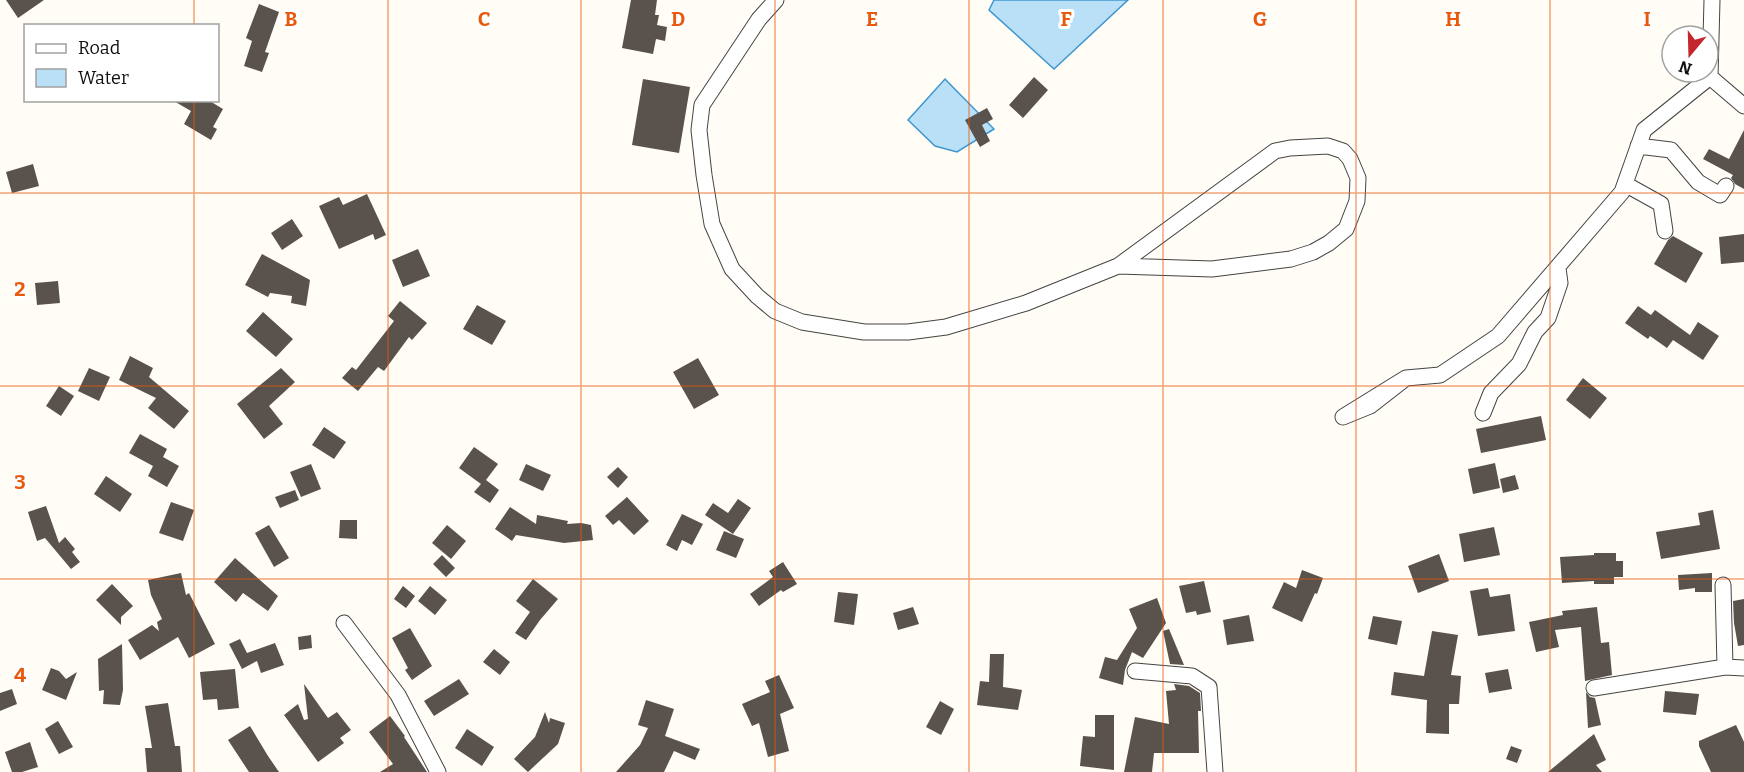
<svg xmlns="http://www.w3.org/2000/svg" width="1744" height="772" font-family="Bitter,serif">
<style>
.water{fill:#b9e0f7;stroke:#3f96cf;stroke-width:1.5}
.building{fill:#5a524d}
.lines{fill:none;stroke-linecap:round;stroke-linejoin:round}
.street-casing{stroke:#444;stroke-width:17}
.street{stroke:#fff;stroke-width:15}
.grid{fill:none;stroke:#e8590c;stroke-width:1.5;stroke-opacity:0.55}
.grid-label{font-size:20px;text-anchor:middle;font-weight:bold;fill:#e8590c;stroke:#fff;stroke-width:6;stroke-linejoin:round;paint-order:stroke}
</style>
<rect width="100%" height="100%" fill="#fffdf5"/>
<path class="water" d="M994,0H1128L1054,69L989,10Z
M945,79L994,129L957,152L935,146L908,120Z"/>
<path class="building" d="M6,0H44L18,18Z
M631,0H657L655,15H659L657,25L667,27L665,41L656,39L653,54L622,48Z
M259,4L279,12L265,52L269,53L262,72L244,66L252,41L246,38Z
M1034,77L1048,90L1023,118L1009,105Z
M643,79L690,87L679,153L632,145Z
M172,100H208L223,109L213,127L217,129L211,140L184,124L191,111Z
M987,108L993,119L982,125L990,141L980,147L965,120Z
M1744,130V189L1735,184L1731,178L1733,175L1703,159L1709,149L1729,159Z
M33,164L39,186L12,193L6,172Z
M367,194L386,235L375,240L373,234L339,249L319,206L339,197L343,205Z
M292,219L303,236L282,250L271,233Z
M1744,234V262L1721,264L1719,237Z
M1673,236L1703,253L1686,283L1654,264L1668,240Z
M418,249L430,276L403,287L392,260Z
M262,254L310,280L306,306L291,303L292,296L270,293L268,297L245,285Z
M58,281L60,303L37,305L35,283Z
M400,301L427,323L412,340L409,337L384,371L378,367L358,391L342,378L352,367L356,370L394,321L388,316Z
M477,305L506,321L492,345L463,329Z
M1638,306L1651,315L1655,310L1690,335L1698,322L1719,336L1703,360L1673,340L1667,348L1650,336L1648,339L1625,323Z
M263,312L293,339L276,357L246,331Z
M130,356L153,368L149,377L189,411L174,429L148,408L156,398L119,380Z
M698,358L719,395L694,409L673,372Z
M89,368L110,377L99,401L78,391Z
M281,368L295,382L269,406L283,424L264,439L237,404Z
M1583,378L1607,398L1590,419L1566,400Z
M59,386L74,396L61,416L46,406Z
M1541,416L1546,440L1481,453L1476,429Z
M324,427L346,442L334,459L312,445Z
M140,434L167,449L163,457L179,466L167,487L148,476L153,466L129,453Z
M474,447L498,464L486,480L499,490L490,503L474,492L481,484L459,468Z
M1495,463L1500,488L1473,494L1468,469Z
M311,464L321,489L301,497L290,472Z
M526,464L551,475L543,491L519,480Z
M618,467L628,477L618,488L607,477Z
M1515,475L1519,489L1503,493L1500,479Z
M106,476L132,494L120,512L94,494Z
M295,490L299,500L280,508L275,497Z
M627,497L649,521L634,535L619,520L613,525L605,516Z
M738,499L751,508L733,534L705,515L713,503L728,513Z
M171,502L194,510L183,541L159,533Z
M46,506L59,543L65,537L75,549L72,552L80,562L71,569L45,538L37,541L28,512Z
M510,507L536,524L537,515L568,521L567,524L581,523L591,525L593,540L564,543L516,535L512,541L495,529Z
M1713,510L1720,549L1661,559L1656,532L1700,525L1698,513Z
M682,514L703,524L692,545L682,540L677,551L666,545Z
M340,520H357V539L339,538Z
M269,525L289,558L274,567L255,533Z
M447,525L466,541L451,559L432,543Z
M1494,527L1500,555L1464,562L1459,534Z
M724,531L744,539L736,558L716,550Z
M1594,553H1616V561H1623V577H1614V584H1594V581L1562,583L1560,557L1594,555Z
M1439,554L1449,581L1418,593L1408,566Z
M442,555L455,568L446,577L433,564Z
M235,558L278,596L268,611L243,593L236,602L214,582Z
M783,562L797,584L783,592L781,590L759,606L750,594L773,577L769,571Z
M1302,570L1323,578L1317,594L1315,593L1302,622L1272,608L1284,582L1296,588Z
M181,573L186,595L189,593L215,644L189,658L178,637L140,660L128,640L152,625L159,631L157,622L162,619L151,595L148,580Z
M1712,573V592H1695V588L1679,590L1678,575Z
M533,579L558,599L540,620L526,640L515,633L530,612L516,601Z
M1204,581L1211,612L1197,615L1196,611L1186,613L1179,586Z
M112,584L133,606L121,617V625L96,600Z
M403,586L415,596L406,608L394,599Z
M430,586L447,600L435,615L418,601Z
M1488,588L1490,597L1510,594L1515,631L1478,636L1470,591Z
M838,592L858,594L854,625L834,622Z
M1157,598L1166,623L1143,658L1132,652L1125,670L1123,685L1099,678L1105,657L1117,660L1137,628L1129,609Z
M1744,599V645L1738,646L1734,623L1733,601Z
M913,607L919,624L898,630L893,613Z
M1597,607L1601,643L1609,642L1612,675L1585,681L1581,627L1555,630L1559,647L1536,652L1529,622L1563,615L1562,611Z
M1249,615L1254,641L1227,645L1223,620Z
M1373,616L1402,621L1397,645L1368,639Z
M410,628L432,666L412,680L405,670L408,668L392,638Z
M1169,629L1184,665L1170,664L1163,631Z
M1432,631L1458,635L1451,675L1461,676L1459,704H1449V734L1426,733L1427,700L1391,695L1394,672L1424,676Z
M311,635L312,648L299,650L298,637Z
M240,639L247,653L275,643L284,665L261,673L257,661L242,669L229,644Z
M122,644L123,690L120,705L103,704L104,690L99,691L98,659Z
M494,649L510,662L500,675L483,662Z
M990,654H1004L1003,687L1022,690L1018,710L977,705L980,681L989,682Z
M51,668L59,671L66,679L77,672L66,700L42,690Z
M235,669L239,708L218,710L217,699L203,700L200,672Z
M1508,669L1512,689L1489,693L1485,673Z
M779,675L794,708L780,714L789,751L768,757L759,723L752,726L742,704L770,692L765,681Z
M459,679L469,694L434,716L424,701Z
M304,684L328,718L337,712L351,730L340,738L344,743L318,762L284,715L298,704L304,720L308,719Z
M1174,684L1189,686L1200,693L1201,711H1198L1199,753H1154L1152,772H1124L1135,717L1169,724L1166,691L1176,690Z
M12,689L17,704L0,711V693Z
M1665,691L1699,694L1696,715L1663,712Z
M1586,692L1590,697L1595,698L1601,725L1588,728Z
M646,700L674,709L665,736L700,749L695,760L674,751L664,772H616L640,745L648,728L638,725Z
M940,701L954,709L941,735L926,727Z
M168,703L175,746H180L182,772H147L145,748H152L145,706Z
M545,712L549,723L550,718L565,723L558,744L528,772L514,759L535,737Z
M1095,715H1114V770L1080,766L1083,736L1095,737Z
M390,716L405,736L404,737L427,772H380L393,764L369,732Z
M58,721L73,747L59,754L45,729Z
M1736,725L1744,742V772H1711L1699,746V741Z
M250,726L268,756L279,772H249L228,740Z
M467,729L494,747L482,766L455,748Z
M1594,734L1606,760L1596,765L1602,772H1548Z
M30,742L38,767L22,772H12L5,752Z
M1511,746L1522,750L1517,763L1506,759Z"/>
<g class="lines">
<g class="street-casing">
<path id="street" d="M776,0L759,19L702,105L699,130L704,175L712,224L732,269L757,296L775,311L802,322L864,332H908L946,327L1026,303L1118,266L1275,151L1290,148L1328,146L1343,151L1350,159L1358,178L1357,201L1346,229L1329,243L1313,252L1291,259L1212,269L1118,266
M1712,0L1710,77L1744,106
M1638,146L1671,150L1698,182L1720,195L1726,186
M1625,184L1661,204L1665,231
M1406,378L1343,417L1370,406L1406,378L1440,375L1498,336L1622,192L1644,130L1710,77
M1483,413L1491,393L1519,364L1535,332L1548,318L1560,283L1558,268
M1723,585L1725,667
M344,623L398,695L438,772
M1135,671L1192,676L1209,687L1215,772
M1594,688L1725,667L1744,668"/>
</g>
<use href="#street" class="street"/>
</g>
<path class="grid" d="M194,0V26M388,0V772M581,0V772M775,0V772M969,0V772M1163,0V772M1356,0V772M1550,0V772M194,100V772M0,193H1744M0,386H1744M0,579H1744"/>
<g class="grid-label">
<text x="291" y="26">B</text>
<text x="484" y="26">C</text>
<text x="678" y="26">D</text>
<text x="872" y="26">E</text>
<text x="1066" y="26">F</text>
<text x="1260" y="26">G</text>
<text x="1453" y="26">H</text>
<text x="1647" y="26">I</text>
<text x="20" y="296">2</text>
<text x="20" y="489">3</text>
<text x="20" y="682">4</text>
</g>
<rect x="24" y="24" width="195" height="78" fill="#ffffff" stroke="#a0a0a0" stroke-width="1.5"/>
<rect x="36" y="44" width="30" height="9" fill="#ffffff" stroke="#a0a0a0" stroke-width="1.5"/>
<text x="78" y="54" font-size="18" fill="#111111">Road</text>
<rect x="36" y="69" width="30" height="18" fill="#b9e0f7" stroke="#a0a0a0" stroke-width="1.5"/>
<text x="78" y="84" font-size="18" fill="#111111">Water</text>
<g transform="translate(1690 54) rotate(199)"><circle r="28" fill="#ffffff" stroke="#a0a0a0" stroke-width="1.5"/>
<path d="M0-4.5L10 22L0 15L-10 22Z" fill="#c4262e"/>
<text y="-9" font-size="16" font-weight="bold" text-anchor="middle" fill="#111111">N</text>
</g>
</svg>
